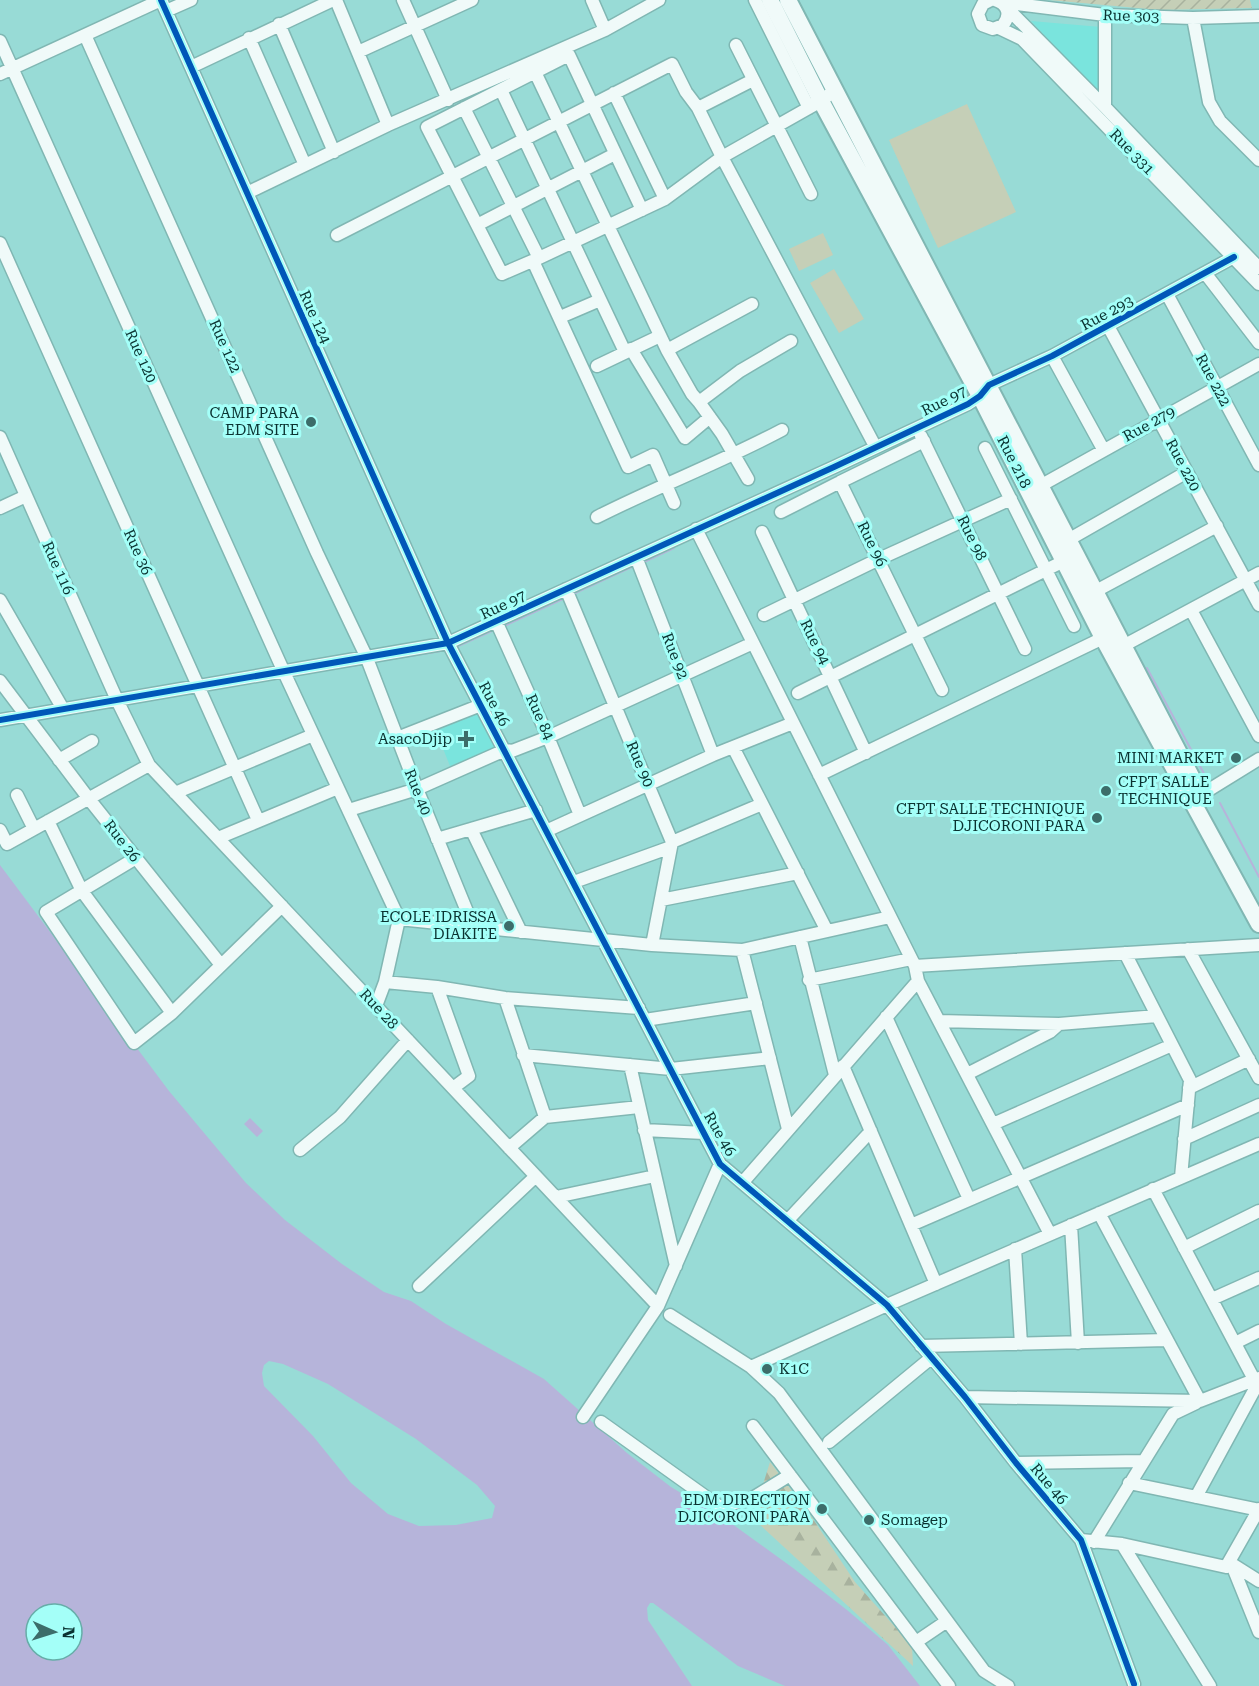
<svg xmlns="http://www.w3.org/2000/svg" width="1259" height="1686" font-family="'Roboto Serif',serif">
<style>
.built{fill:#7ae4dd}
.forest{fill:url(#forest-firs)}
.park{fill:#c5cfb7}
.garden{fill:url(#garden-furrows)}
.water{fill:#b6b4da;fill-rule:evenodd}
.lines{fill:none;stroke-linecap:round;stroke-linejoin:round}
.stream{stroke:#b6b4da;stroke-width:2}
.minor-casing{stroke:#80b7b3;stroke-width:15}
.highway-casing{stroke:#80b7b3;stroke-width:20}
.minor{stroke:#f0faf9;stroke-width:12}
.highway{stroke:#f0faf9;stroke-width:16}
.cycleway-casing{stroke:#a4fff8;stroke-width:10}
.cycleway{stroke:#0057b8;stroke-width:6}
.poi-dot{fill:#3c6d6a;stroke:#a4fff8;stroke-width:2}
.labels{text-anchor:middle;dominant-baseline:central;stroke-width:6;stroke-linejoin:round;paint-order:stroke}
.street-label{font-size:15px;fill:#0a3230;stroke:#a4fff8}
.poi-label{font-size:15px;fill:#0a3230;stroke:#a4fff8;text-anchor:end}
</style>
<defs>
<pattern id="forest-firs" width="22" height="20" patternUnits="userSpaceOnUse" patternTransform="scale(1.5)"><rect width="22" height="20" fill="#c5cfb7"/><path d="M5 1l3.5 6h-7zM16 11l3.5 6h-7z" fill="#a8b29e"/></pattern>
<pattern id="garden-furrows" width="10" height="10" patternUnits="userSpaceOnUse" patternTransform="scale(1.5)"><rect width="10" height="10" fill="#c5cfb7"/><path d="M-1 1l2-2M0 10L10 0M9 11l2-2" fill="none" stroke="#a8b29e"/></pattern>
</defs>
<rect width="100%" height="100%" fill="#98dbd6"/>
<path class="built" d="M1031,21L1101,27V97Z
M477,712L497,747L450,766L436,731Z"/>
<path class="forest" d="M770,1462L811,1516L855,1582L912,1646L913,1666L759,1524L755,1510Z"/>
<path class="park" d="M967,104L1016,212L938,248L889,140Z
M823,233L833,255L799,271L789,249Z
M834,269L864,319L839,333L810,283Z"/>
<path class="garden" d="M1049,0H1250L1252,8L1159,10Z"/>
<path class="water" d="M0,865L169,1091L246,1183L285,1220L342,1264L384,1292L411,1301L446,1324L544,1379L627,1453L671,1487L728,1521L793,1568L847,1610L888,1645L920,1686H785L738,1666L653,1603H650L647,1608L648,1620L692,1686H0ZM269,1361L283,1364L328,1384L416,1439L477,1485L495,1506L492,1518L456,1525L419,1526L388,1514L351,1483L313,1436L264,1386L262,1373L264,1365ZM36,1614H72V1650H36Z
M250,1118L263,1131L257,1137L244,1124Z"/>
<g class="lines">
<path class="stream" d="M644,562L674,548
M573,594L636,565
M502,627L565,598
M456,647L494,630
M373,662L447,650
M346,667L364,664
M1147,668L1208,781
M1220,803L1259,877"/>
<g class="minor-casing">
<path id="minor" d="M161,0L448,643L720,1164L887,1305L965,1397L1016,1463L1081,1540L1134,1684
M336,0L388,125
M403,0L448,100
M592,0L605,30
M755,0L809,108
M991,0L983,4L978,14L982,25L993,29L1003,25C1011,15 1008,4 995,0
M1004,4H1016L1105,15L1193,18L1259,16
M1007,8L1105,107L1259,268
M166,11L191,0
M1193,18L1209,102L1220,121L1259,160
M279,24L334,152
M999,28L1022,39L1259,284
M85,35L317,553L366,656L417,789L473,926
M249,38L305,165
M0,41L283,670L399,919L385,982L376,1006
M736,45L811,194
M358,52L472,0
M191,67L333,0
M535,72L667,350L692,394L699,402
M0,74L161,0
M501,90L625,352
M614,93L665,199
M1105,107V15
M464,108L539,258
M698,108L753,80
M247,193L388,125L605,30L659,0
M642,210L569,55L427,127L502,274L539,258L665,199L722,157L821,101L835,90
M477,225L615,154
M337,235L672,64L686,92L698,108L722,157L875,446
M0,243L258,820
M533,261L628,467L653,455L674,503
M1205,273L1259,343
M1167,294L1259,465
M565,315L600,300
M1108,326L1259,605
M631,349L685,438L710,417
M667,350L752,304
M1052,356L1103,449
M597,366L660,336
M921,436L1025,649
M0,437L117,700L149,765L658,1306
M924,441L840,482L942,690
M985,448L1074,626
M748,479L722,434L699,402L740,371L791,341
M1040,486L1259,364
M0,508L26,496
M781,512L840,482
M597,517C658,486 722,462 782,430
M696,529L915,966L918,981L1050,1234
M762,532L866,753
M1068,540L1187,472
M636,557L713,755
M566,589L672,842L652,945
M1094,592L1217,526
M0,600L63,709
M1191,610L1259,736
M764,615L879,559L1011,499
M496,621L548,737L580,815
M1123,646L1259,573
M0,681L89,799L221,965
M798,693L1064,561
M0,720L448,643L834,467L968,404L980,396L989,385L1052,356L1234,257
M397,738L481,705
M733,747L827,931
M59,760L92,741
M819,775L1103,638
M175,793L313,735
M17,795L34,829
M1191,801L1259,759
M349,810L417,789L505,750L512,751L548,737L753,643
M48,821L82,891L172,1013
M471,829L521,932
M0,830L7,844L149,765
M546,831L713,755L793,723
M218,838L338,788
M437,839L536,810
M672,842L762,804
M136,858L46,912L134,1043L172,1013L282,906
M574,882L671,847
M661,900L798,873
M399,919L652,945L742,950L890,917
M800,937L835,1075
M1188,949L1259,1078
M742,950L788,1129
M1125,953L1190,1080L1181,1177
M915,966L1259,945
M809,980L911,959
M385,982L437,987L505,998L639,1008
M437,987L469,1076L453,1088
M505,998L545,1117
M886,1017L969,1199
M645,1020L756,1003
M939,1021L1059,1024
M523,1055L671,1069L770,1058
M630,1065L676,1266
M843,1066L936,1284
M967,1074L1050,1032L1059,1024L1157,1016
M1189,1088L1249,1059
M993,1124L1172,1045
M644,1130L704,1133
M1184,1139L1259,1105
M509,1148L545,1117L639,1107
M300,1150L340,1117L408,1040
M743,1182L918,981
M1153,1189L1257,1385L1196,1497
M556,1197L655,1176
M1099,1213L1200,1401
M788,1220L871,1131
M911,1225L1188,1105
M1071,1225L1078,1343
M1184,1248L1259,1211
M1015,1249L1021,1344
M419,1286L536,1176
M1212,1299L1259,1278
M670,1315L751,1367L779,1393L984,1671L1008,1686
M1235,1343L1259,1331
M921,1346L1167,1340
M751,1367L887,1305L1259,1144
M965,1397L1200,1401L1259,1378
M583,1417L658,1306L720,1164
M601,1422L720,1507L751,1499L790,1475
M753,1426L949,1686
M829,1442L931,1358
M1016,1463L1142,1461
M1129,1483L1259,1510
M1081,1540L1122,1544L1226,1567L1259,1509
M1094,1542L1173,1414L1196,1403
M1122,1544L1210,1686
M1232,1564L1259,1581
M1232,1565L1259,1632
M916,1642L947,1621"/>
</g>
<g class="highway-casing">
<path id="highway" d="M770,0L821,101L980,396L1103,638L1259,924
M788,0L1195,784"/>
</g>
<use href="#minor" class="minor"/>
<use href="#highway" class="highway"/>
<g class="cycleway-casing">
<path id="cycleway" d="M161,0L448,643L720,1164L887,1305L965,1397L1016,1463L1081,1540L1134,1684
M0,720L448,643L834,467L968,404L980,396L989,385L1052,356L1234,257"/>
</g>
<use href="#cycleway" class="cycleway"/>
</g>
<g class="poi-dot">
<circle cx="311" cy="422" r="6"/>
<path d="M463 730h6v6h6v6h-6v6h-6v-6h-6v-6h6z"/>
<circle cx="1236" cy="758" r="6"/>
<circle cx="1106" cy="791" r="6"/>
<circle cx="1097" cy="818" r="6"/>
<circle cx="509" cy="926" r="6"/>
<circle cx="767" cy="1369" r="6"/>
<circle cx="822" cy="1509" r="6"/>
<circle cx="869" cy="1520" r="6"/>
</g>
<g class="labels">
<g class="street-label">
<text transform="translate(1131 16) rotate(2)">Rue 303</text>
<text transform="translate(1132 152) rotate(46)">Rue 331</text>
<text transform="translate(1107 313) rotate(-28)">Rue 293</text>
<text transform="translate(315 317) rotate(66)">Rue 124</text>
<text transform="translate(225 346) rotate(66)">Rue 122</text>
<text transform="translate(141 356) rotate(66)">Rue 120</text>
<text transform="translate(1213 380) rotate(62)">Rue 222</text>
<text transform="translate(944 401) rotate(-26)">Rue 97</text>
<text transform="translate(1149 424) rotate(-29)">Rue 279</text>
<text transform="translate(1014 462) rotate(63)">Rue 218</text>
<text transform="translate(1183 465) rotate(62)">Rue 220</text>
<text transform="translate(972 538) rotate(64)">Rue 98</text>
<text transform="translate(872 544) rotate(64)">Rue 96</text>
<text transform="translate(138 552) rotate(66)">Rue 36</text>
<text transform="translate(58 568) rotate(66)">Rue 116</text>
<text transform="translate(503 605) rotate(-25)">Rue 97</text>
<text transform="translate(815 642) rotate(64)">Rue 94</text>
<text transform="translate(675 656) rotate(69)">Rue 92</text>
<text transform="translate(494 704) rotate(62)">Rue 46</text>
<text transform="translate(540 717) rotate(66)">Rue 84</text>
<text transform="translate(640 764) rotate(67)">Rue 90</text>
<text transform="translate(418 792) rotate(68)">Rue 40</text>
<text transform="translate(122 841) rotate(52)">Rue 26</text>
<text transform="translate(379 1009) rotate(47)">Rue 28</text>
<text transform="translate(720 1134) rotate(60)">Rue 46</text>
<text transform="translate(1049 1484) rotate(50)">Rue 46</text>
</g>
<g class="poi-label">
<text x="299" y="413">CAMP PARA<tspan x="299" dy="17">EDM SITE</tspan></text>
<text x="452" y="739">AsacoDjip</text>
<text x="1224" y="758">MINI MARKET</text>
<text x="1118" y="782" text-anchor="start">CFPT SALLE<tspan x="1118" dy="17">TECHNIQUE</tspan></text>
<text x="1085" y="809">CFPT SALLE TECHNIQUE<tspan x="1085" dy="17">DJICORONI PARA</tspan></text>
<text x="497" y="917">ECOLE IDRISSA<tspan x="497" dy="17">DIAKITE</tspan></text>
<text x="779" y="1369" text-anchor="start">K1C</text>
<text x="810" y="1500">EDM DIRECTION<tspan x="810" dy="17">DJICORONI PARA</tspan></text>
<text x="881" y="1520" text-anchor="start">Somagep</text>
</g>
</g>
<g transform="translate(54 1632) rotate(93)"><circle r="28" fill="#a4fff8" stroke="#66ada8" stroke-width="1.5"/>
<path d="M0-4.5L10 22L0 15L-10 22Z" fill="#3c6d6a"/>
<text y="-9" font-size="16" font-weight="bold" text-anchor="middle" fill="#0a3230">N</text>
</g>
</svg>
